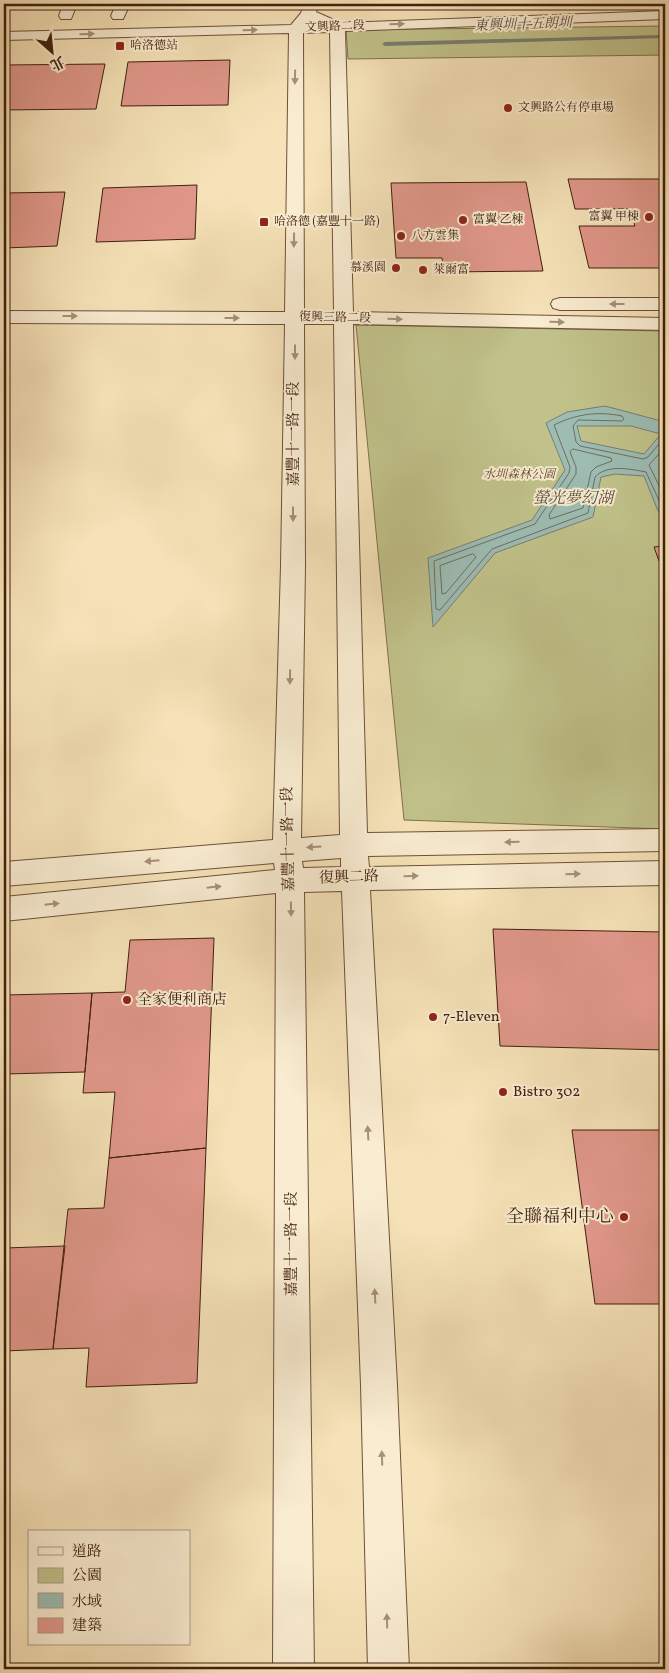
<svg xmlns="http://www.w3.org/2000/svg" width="669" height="1673" font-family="Vollkorn,'Noto Serif TC',serif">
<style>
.green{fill:#c1c28b;stroke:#80714c}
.water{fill:#9dbdb4;stroke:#787e71;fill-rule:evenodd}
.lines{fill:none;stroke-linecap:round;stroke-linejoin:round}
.shore{stroke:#6e6e60;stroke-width:1}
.stream{fill:#787e71;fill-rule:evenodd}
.building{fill:#e1988b;stroke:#40200d}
.minor-casing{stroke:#6e5038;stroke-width:2}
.minor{fill:#f9ecd1;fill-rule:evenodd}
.oneway{fill:#a69079}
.poi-dot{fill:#8f2418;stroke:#f9ecd1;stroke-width:2}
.labels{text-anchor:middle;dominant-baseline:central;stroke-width:4;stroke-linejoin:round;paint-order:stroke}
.far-street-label{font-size:12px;fill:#40200d;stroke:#f9ecd1}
.far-poi-label{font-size:12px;fill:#40200d;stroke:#f9ecd1;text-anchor:start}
.far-park-label{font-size:12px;font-style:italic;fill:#60482c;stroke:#f9ecd1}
.far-water-label{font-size:14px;font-style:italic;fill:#5c4f3f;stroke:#f9ecd1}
.street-label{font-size:15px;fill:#40200d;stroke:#f9ecd1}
.poi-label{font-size:15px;fill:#40200d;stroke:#f9ecd1;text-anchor:start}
.water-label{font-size:16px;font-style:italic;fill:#5c4f3f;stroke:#f9ecd1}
.near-poi-label{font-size:18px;fill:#40200d;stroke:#f9ecd1;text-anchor:end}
</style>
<rect width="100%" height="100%" fill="#f6e2b8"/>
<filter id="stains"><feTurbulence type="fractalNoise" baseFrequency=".004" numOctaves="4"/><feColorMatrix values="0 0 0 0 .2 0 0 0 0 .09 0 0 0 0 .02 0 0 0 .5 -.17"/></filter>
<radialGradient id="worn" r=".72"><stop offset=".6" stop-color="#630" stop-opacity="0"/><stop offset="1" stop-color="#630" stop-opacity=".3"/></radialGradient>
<path class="green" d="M663,26L665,31V55L348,59L346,30Z
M356,325L665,331V829L404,820Z"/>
<path class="water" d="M605,406L665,422V515L658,511L644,476L615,474L601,477L593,517L495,553L433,627L428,558L532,520L565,470L546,423L567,412ZM577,426H631L661,434L644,454L581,441Z"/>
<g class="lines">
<path class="shore" d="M665,426L663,429L664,438L648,457L643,459L580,446L576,442L573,426L578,420L622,421L624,419L622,416C598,411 576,414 554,425L570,467L569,473L535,524L434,561L436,609L440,610L492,549L588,513L595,477C607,464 630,469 646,472L662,507L665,509
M665,447L649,465L665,498
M573,449L611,458L612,461L596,467L591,472L583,508L550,519L549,515L576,474V467L570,452Z
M473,554L476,557L446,593L442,594L440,566Z"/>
<path class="stream" d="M662,35L664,36V38L385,46L382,44L385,42Z"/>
</g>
<path class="building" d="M230,60L228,105L121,106L128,62Z
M105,64L96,109L4,110V65Z
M568,179H665V268H589L579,226H635L630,209H575Z
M526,182L543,271L444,272L442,258H396L391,183Z
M197,185L195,239L96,242L103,188Z
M65,192L57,246L4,248V193Z
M665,546V561H659L654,547Z
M493,929L665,932V1050L500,1046Z
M214,938L206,1148L109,1158L115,1092L83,1093L92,993L125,992L130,940Z
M92,993L85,1072L4,1074V995Z
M572,1130H665V1304H595Z
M206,1148L197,1383L86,1387L89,1348L53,1349L68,1209L104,1208L109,1158Z
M65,1246L53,1349L4,1351V1248Z"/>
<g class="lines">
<g class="minor-casing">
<path id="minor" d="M63,4H77L71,19H61L59,16Z
M116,4H130L123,19H113L111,16Z
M304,4H318L316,12L341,23L665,11V19L345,31L353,312L665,318V330L353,324L367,833L665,829V851L368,856L369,867L665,861V885L370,890L397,1385L409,1669H368L361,1385L342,891L304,892L314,1669H273L276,893L4,921V897L275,870L274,863L4,886V862L273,840L281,566L285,324L4,323V311L285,312L289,33L4,40V32L291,25L301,13ZM310,20L319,24H307ZM330,32L334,312H304L303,33ZM304,324H334L340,835L301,838L305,566ZM341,858V867L303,868L302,861Z
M560,298H665V310H560L553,308L551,304L553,300Z"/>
</g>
<use href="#minor" class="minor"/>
</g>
<defs><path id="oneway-solid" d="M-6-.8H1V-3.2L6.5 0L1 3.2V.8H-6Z" transform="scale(1.25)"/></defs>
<g class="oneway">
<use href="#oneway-solid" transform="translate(397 24) rotate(-2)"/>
<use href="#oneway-solid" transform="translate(250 30) rotate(-1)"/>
<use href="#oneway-solid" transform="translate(87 34) rotate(-1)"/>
<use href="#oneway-solid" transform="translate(295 77) rotate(91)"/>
<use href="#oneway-solid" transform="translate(294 240) rotate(91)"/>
<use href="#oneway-solid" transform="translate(617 304) rotate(-180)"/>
<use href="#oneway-solid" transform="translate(70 316)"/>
<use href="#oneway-solid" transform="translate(232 318)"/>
<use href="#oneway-solid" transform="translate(395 319) rotate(1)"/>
<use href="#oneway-solid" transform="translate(557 322) rotate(1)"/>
<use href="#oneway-solid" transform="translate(295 352) rotate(90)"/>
<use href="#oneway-solid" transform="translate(293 514) rotate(90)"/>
<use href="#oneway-solid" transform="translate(290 677) rotate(91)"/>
<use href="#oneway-solid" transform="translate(512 842) rotate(179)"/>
<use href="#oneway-solid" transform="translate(314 847) rotate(176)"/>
<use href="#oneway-solid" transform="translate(152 861) rotate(175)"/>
<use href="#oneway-solid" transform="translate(573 874) rotate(-1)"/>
<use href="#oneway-solid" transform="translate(411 876) rotate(-1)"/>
<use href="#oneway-solid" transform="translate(214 887) rotate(-6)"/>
<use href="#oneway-solid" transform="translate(52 904) rotate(-6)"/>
<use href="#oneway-solid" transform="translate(291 909) rotate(89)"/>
<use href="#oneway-solid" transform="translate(368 1133) rotate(-93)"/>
<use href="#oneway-solid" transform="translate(375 1296) rotate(-93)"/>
<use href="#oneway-solid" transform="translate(382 1458) rotate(-92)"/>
<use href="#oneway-solid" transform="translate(387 1621) rotate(-92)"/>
</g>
<g class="poi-dot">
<rect x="115" y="41" width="10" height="10" rx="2.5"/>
<circle cx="508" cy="108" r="5"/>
<circle cx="649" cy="217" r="5"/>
<circle cx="463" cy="220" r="5"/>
<rect x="259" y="217" width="10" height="10" rx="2.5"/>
<circle cx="401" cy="236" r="5"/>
<circle cx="396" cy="268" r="5"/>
<circle cx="423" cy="270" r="5"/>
<circle cx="127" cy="1000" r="5"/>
<circle cx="433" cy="1017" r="5"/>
<circle cx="503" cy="1092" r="5"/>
<circle cx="624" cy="1217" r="5"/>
</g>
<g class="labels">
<g class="far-street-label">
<text transform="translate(335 27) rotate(-2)">文興路二段</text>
<text transform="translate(335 318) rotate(1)">復興三路二段</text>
</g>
<g class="far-poi-label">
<text x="130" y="46">哈洛德站</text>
<text x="518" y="108">文興路公有停車場</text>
<text x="639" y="217" text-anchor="end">富翼 甲棟</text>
<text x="473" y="220">富翼 乙棟</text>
<text x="274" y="222">哈洛德 (嘉豐十一路)</text>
<text x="411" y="236">八方雲集</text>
<text x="386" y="268" text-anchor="end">慕溪園</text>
<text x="433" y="270">萊爾富</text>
</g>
<g class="far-park-label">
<text x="519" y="475">水圳森林公園</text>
</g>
<g class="far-water-label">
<text transform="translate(523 25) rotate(-2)">東興圳十五朗圳</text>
</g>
<g class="street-label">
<text transform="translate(294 434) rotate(-90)">嘉豐十一路一段</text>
<text transform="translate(289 839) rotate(-91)">嘉豐十一路一段</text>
<text transform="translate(349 878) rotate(-2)">復興二路</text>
<text transform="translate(292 1244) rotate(-90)">嘉豐十一路一段</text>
</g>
<g class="poi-label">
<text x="137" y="1000">全家便利商店</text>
<text x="443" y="1017">7-Eleven</text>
<text x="513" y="1092">Bistro 302</text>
</g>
<g class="water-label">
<text x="573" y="499">螢光夢幻湖</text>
</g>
<g class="near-poi-label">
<text x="614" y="1217">全聯福利中心</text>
</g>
</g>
<rect width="669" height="1673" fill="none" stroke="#f6e2b8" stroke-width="20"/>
<rect x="5" y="5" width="659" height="1663" fill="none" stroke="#40200d" stroke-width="2.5"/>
<rect x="10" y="10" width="649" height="1653" fill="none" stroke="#40200d"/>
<rect x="28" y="1530" width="162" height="115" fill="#f9ecd1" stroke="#af9a83"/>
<rect x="38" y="1547" width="25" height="8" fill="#f9ecd1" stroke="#af9a83"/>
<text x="72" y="1556" font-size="15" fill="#40200d">道路</text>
<rect x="38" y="1568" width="25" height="15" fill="#c1c28b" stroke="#af9a83"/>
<text x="72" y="1580" font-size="15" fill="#40200d">公園</text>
<rect x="38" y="1593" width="25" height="15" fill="#9dbdb4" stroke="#af9a83"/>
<text x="72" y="1606" font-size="15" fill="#40200d">水域</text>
<rect x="38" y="1618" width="25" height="15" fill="#e1988b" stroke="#af9a83"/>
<text x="72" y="1630" font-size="15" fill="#40200d">建築</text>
<g transform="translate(52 52) rotate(153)" stroke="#f9ecd1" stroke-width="4" paint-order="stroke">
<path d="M0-4L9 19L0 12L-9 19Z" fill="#40200d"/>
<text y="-8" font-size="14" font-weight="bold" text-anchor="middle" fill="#40200d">北</text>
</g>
<rect width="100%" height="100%" filter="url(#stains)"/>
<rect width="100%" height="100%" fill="url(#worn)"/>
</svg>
